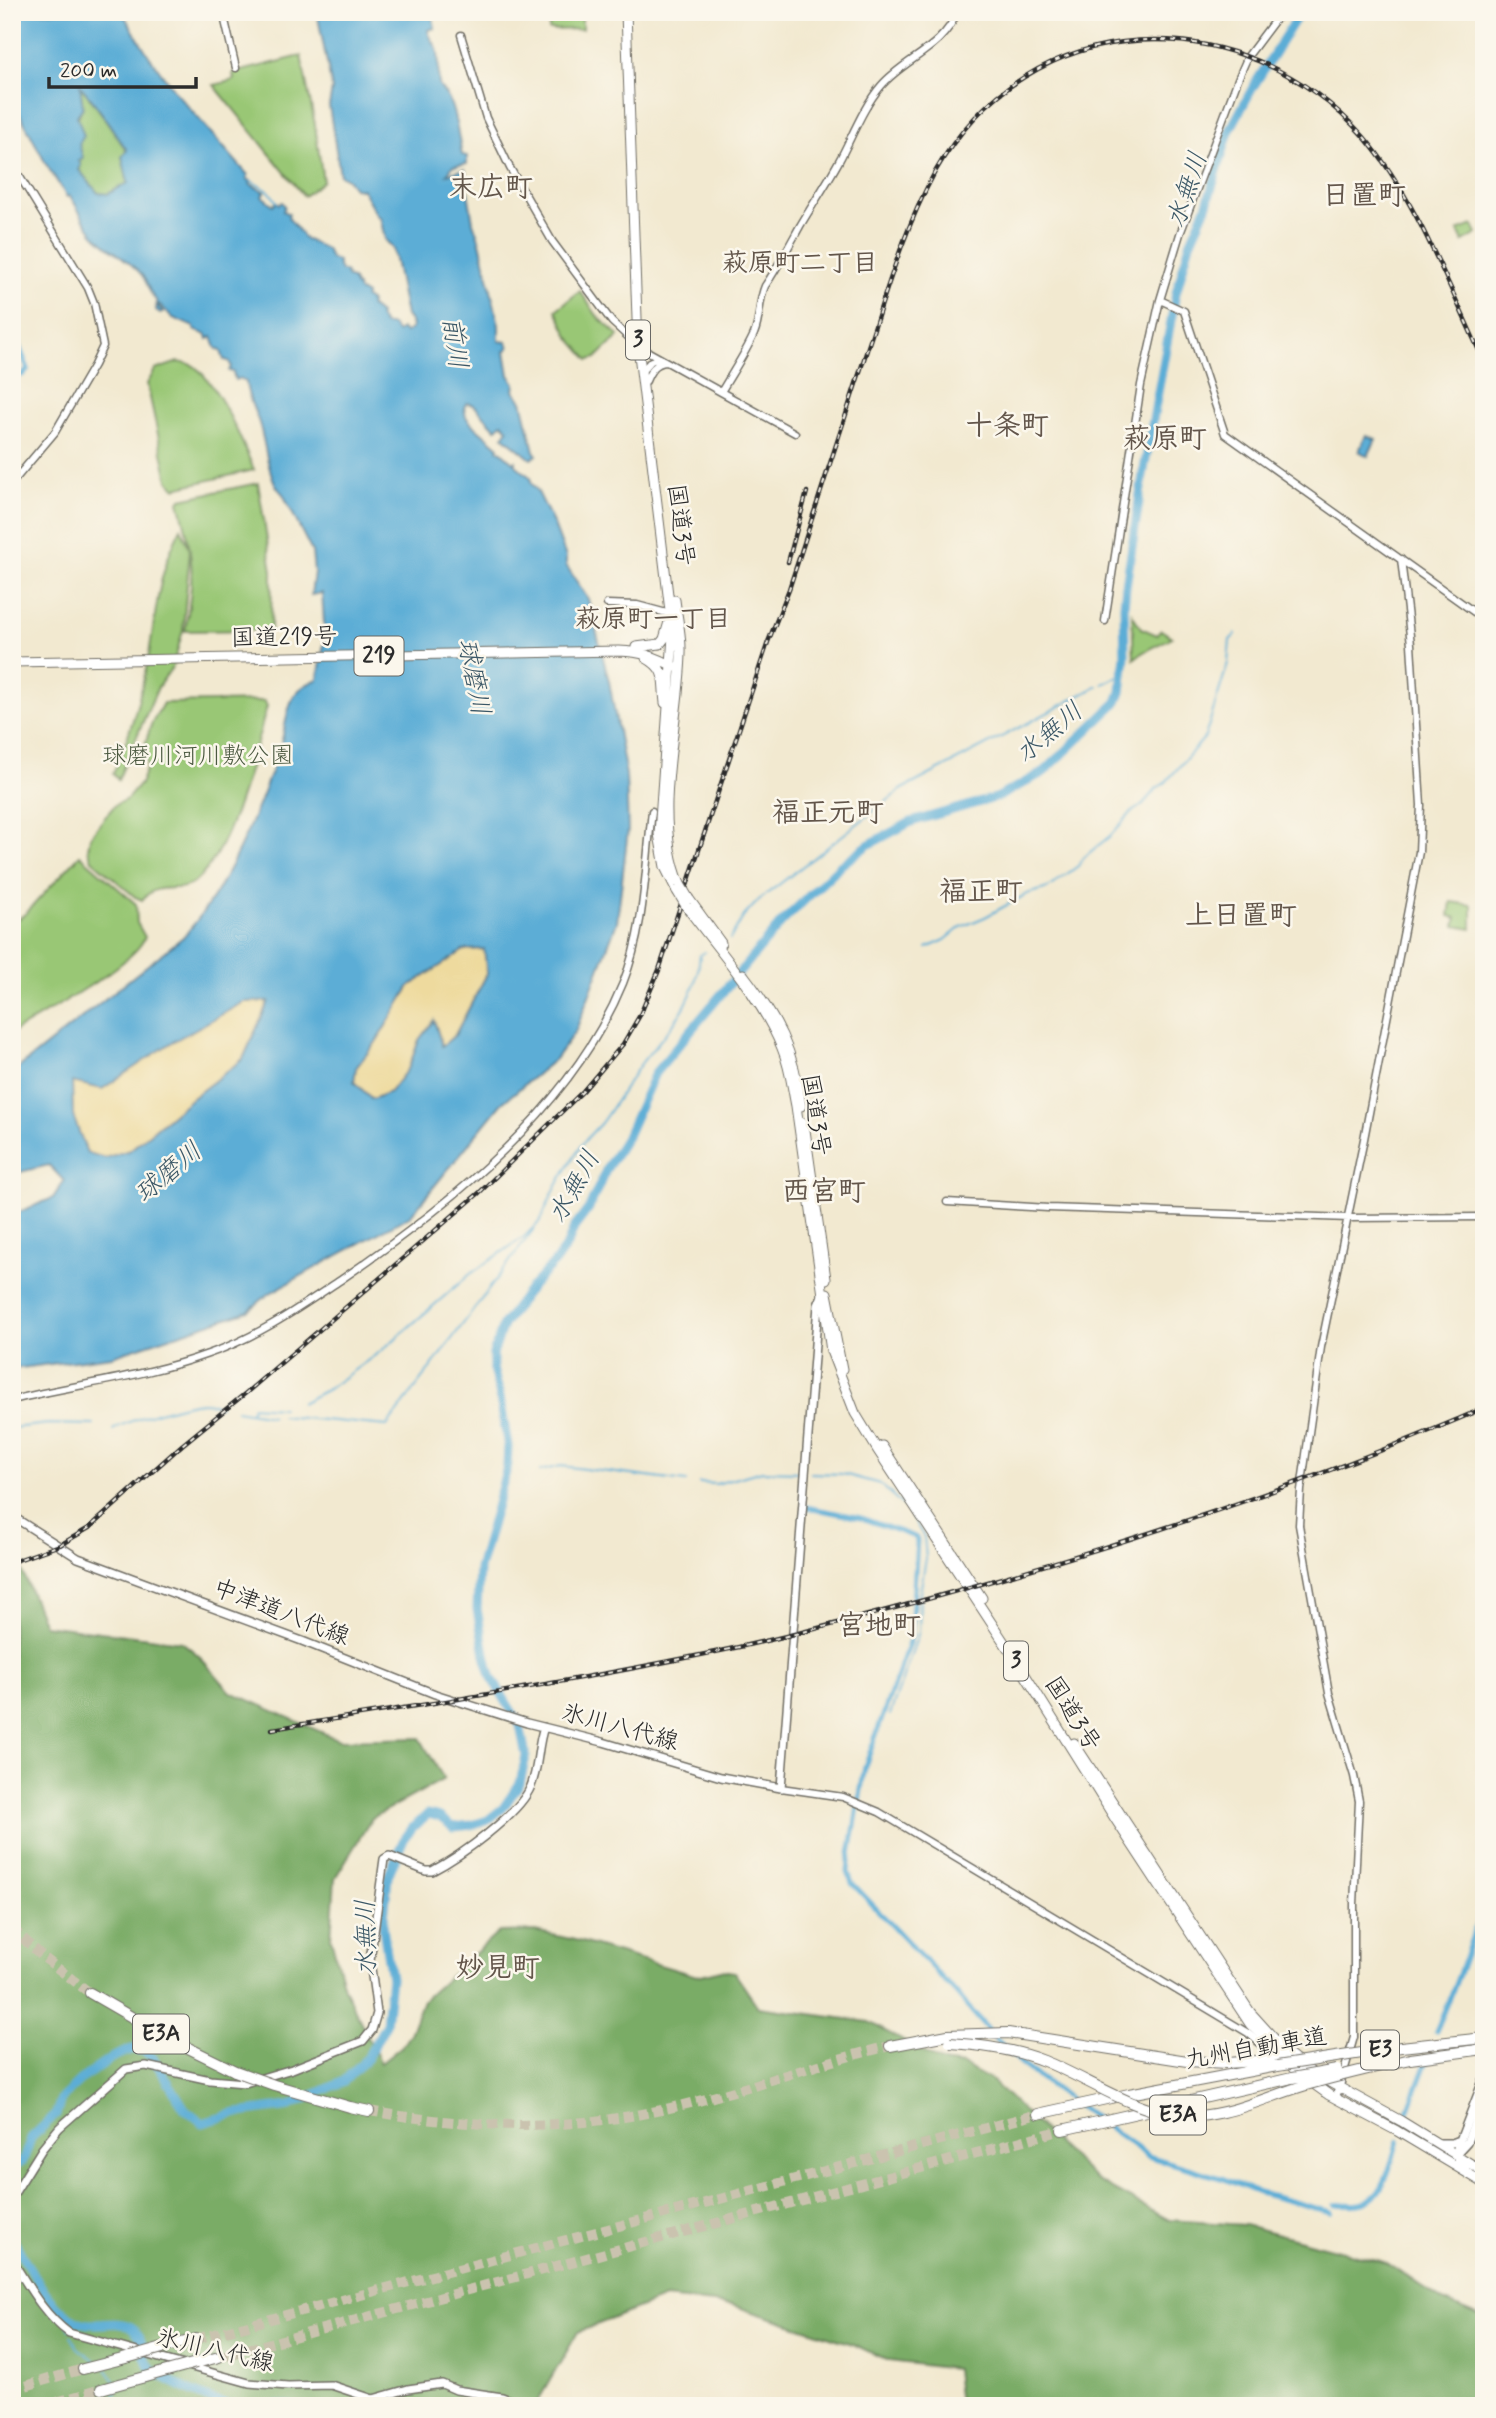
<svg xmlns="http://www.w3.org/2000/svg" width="1496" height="2418" font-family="Mynerve,'Klee One',sans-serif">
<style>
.green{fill:#99c775;stroke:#627950;stroke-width:2}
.forest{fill:#7aac66;stroke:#526c48;stroke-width:2}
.sand{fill:#eeda9e;stroke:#8c8264;stroke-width:2}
.water{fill:#5badd6;stroke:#436c80;stroke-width:2;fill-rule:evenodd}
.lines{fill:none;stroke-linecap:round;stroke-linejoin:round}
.stream{stroke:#5badd6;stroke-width:2}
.canal{stroke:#5badd6;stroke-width:5}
.river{stroke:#5badd6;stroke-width:9}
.motorway-tunnel{stroke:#cac3af;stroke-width:10;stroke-dasharray:10 5;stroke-linecap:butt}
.tertiary-casing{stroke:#716e65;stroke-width:9}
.secondary-casing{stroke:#716e65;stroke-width:10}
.trunk-casing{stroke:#716e65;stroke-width:11}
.motorway-casing{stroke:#716e65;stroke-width:12}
.tertiary{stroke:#fff;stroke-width:6}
.secondary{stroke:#fff;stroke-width:7}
.trunk{stroke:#fff;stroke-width:9}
.motorway{stroke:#fff;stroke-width:10}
.rail-casing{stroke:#2b2b2b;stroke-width:4.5}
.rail{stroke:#fbf7ec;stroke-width:2;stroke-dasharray:5;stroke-linecap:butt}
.trunk-bridge-casing{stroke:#716e65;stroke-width:11;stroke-linecap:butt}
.motorway-bridge-casing{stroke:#716e65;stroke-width:12;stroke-linecap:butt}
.trunk-bridge{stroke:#fff;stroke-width:9}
.motorway-bridge{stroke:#fff;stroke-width:10}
.labels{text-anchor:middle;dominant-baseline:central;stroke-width:5;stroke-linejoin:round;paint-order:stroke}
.shield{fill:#fbf7ec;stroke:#696865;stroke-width:2}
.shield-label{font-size:23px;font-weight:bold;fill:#2b2b2b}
.street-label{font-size:24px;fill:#2b2b2b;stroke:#fbf7ec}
.park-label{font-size:24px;fill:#4c5a41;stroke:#fbf7ec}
.water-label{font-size:26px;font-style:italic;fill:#3c5867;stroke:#fbf7ec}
.neighbourhood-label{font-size:26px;font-weight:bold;fill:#63564b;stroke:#fbf7ec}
.quarter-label{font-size:28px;font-weight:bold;fill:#63564b;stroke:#fbf7ec}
</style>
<rect width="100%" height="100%" fill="#fbf7ec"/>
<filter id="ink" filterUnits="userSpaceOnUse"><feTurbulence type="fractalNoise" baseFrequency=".0143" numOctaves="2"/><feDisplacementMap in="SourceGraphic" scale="14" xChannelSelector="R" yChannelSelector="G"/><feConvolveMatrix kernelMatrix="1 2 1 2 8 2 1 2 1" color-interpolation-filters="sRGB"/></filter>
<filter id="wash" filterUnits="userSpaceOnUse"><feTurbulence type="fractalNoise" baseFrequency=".00686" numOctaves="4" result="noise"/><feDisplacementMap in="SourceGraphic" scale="28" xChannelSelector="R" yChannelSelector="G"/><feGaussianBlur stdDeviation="1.57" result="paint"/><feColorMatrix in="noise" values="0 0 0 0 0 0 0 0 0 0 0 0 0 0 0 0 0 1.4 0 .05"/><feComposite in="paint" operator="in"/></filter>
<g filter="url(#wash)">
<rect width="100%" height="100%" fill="#f2e9d0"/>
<path class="green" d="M549,12H582V29L549,30Z
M301,56L315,125L323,181L304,196L214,85L234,80L233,73Z
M79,85C98,105 111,129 127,151L122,157L128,183L108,194L98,193L79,170L81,165L79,161L83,158C77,141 73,122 83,107Z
M1473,225L1477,234L1463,242L1458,231Z
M580,291L598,317L619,336L596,358L589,360L569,337L556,310Z
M178,362C183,363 190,364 194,366C219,385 242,441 254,470L175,488L168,480L147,384L155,370Z
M258,483L272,571L271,630L185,631C195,577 194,555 179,502L181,499Z
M181,528L190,550L183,630L173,666L158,687L118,780L113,774C130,736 141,695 149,654C157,607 158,572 181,528Z
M1132,614L1141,628L1157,635L1161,630L1172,637C1160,645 1144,649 1134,659Z
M264,701L267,706C254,752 232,849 196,881C178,896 159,879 142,900L135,897L92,860L88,849L90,837L109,812L115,805L127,799L140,784L147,767L144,748L151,725L163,703Z
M80,855L136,904L137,923L145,937C135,965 40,1015 12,1033V924L26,913Z
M1451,902L1472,905V929L1455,926L1457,918L1449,916Z"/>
<path class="forest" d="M12,1564L21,1568L44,1625L182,1642L198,1655L231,1692L339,1740L420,1738L444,1779L372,1818L335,1878L331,1938L344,1988L381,2063L402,2046L410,2034L423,2000L499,1932L535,1931L575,1940L697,1976L721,1970L734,1972L758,2007L869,2022L941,2062L963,2065L992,2081L1097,2181L1169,2220L1245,2225L1387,2263L1443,2301L1481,2317L1484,2319V2406H959L955,2369L889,2361L855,2345L732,2305L665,2298L578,2332L535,2406H12Z"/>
<path class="sand" d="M485,949L487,974L455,1035L443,1047L434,1021L419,1040L409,1067L390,1092L372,1099L354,1082L355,1068L376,1042L410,986L464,950Z
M269,1001L243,1059L192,1098L130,1150L105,1158L87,1153L73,1116L72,1081L102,1089L172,1042L244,1002Z"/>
<path class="water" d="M12,12H122L149,56L177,94L248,175L247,179L251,181L250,184L265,192L262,196L273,205L277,202L279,204L282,202L285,206L283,211L289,214L288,217L305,239L326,249L331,259L338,261V266L341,271H345L348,278L352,279L356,287H358V290L366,295L365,298L371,302L370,306L380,314L379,317L384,325H392L397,332L401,329L405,333L412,328L411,322L406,316L393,249L385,239L380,217H378L362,189L354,188L347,179L340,175L329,106L332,89L317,12H407L409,16L410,12H432L435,28L428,30C429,38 434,41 437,49C441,62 436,78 440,87C442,91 447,95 449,100C457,118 458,136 462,155L467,156V164L453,166L447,174L465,169L466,175L461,178L468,192L473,222L480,242L499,325V341L507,342L509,348L505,351L509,375L515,383L514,391L522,401L534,451L537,455L531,459L503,436L508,429L502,423L496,429L474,405L467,403L464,407L466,417L471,423L499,447L498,449L513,462L516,461V465L531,478V483L537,490L554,525L566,557V565L588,599L609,681L626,775L628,830L617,922L576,1030L555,1059L501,1104L411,1215L270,1293L248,1311L112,1356L12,1369V1215L53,1198L64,1181L49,1165L12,1174V1073L183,937C227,890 257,811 279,750C285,734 285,713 293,698C298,688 309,683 318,679L325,638L322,593L311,595L314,572L312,552L283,494C279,490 276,487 274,481C266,463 265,441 259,423C254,408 247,397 246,382L240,378L235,380L233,372L229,371L231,366L229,361L224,360L221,351L216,348L212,337L208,339L207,335L194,330V327L173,318L159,304L158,306L163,312L160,314L156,310L157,301C148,294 149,283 141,274C127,258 108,249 94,234C85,223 78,208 70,196L67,197L46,164L12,99ZM80,86C99,105 111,129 127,150L122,157L128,183L108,194L98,193L79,170L81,165L79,161L83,158L79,144L84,136L77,116L83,107ZM484,949L487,974L455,1035L442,1046L434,1020L419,1040L409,1067L390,1092L372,1099L354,1082L356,1068L376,1042L410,986L464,950ZM269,1001L243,1059L192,1098L130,1150L105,1158L87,1153L73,1116L72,1082L102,1089L172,1042L244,1002Z
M1366,435L1376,439L1368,456L1359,451Z"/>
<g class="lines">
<path class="stream" d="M251,181L269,191L277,202
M1103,684L1124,673
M730,939L744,916L759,900L901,790L1098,686
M927,948L945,940L961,927L985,917L1027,894L1048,888L1078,866L1084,857L1110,836L1133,811L1141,806L1157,788L1165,783L1205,737L1228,663L1230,640L1236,634
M301,1403L328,1389L381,1351L469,1275L524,1237L537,1224
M236,1410L272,1416
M250,1412L252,1406L282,1408
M281,1416L387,1426L542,1218C550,1195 567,1168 580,1147C586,1138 594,1131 601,1123C616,1103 628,1081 643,1061C672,1025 696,1004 700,955L705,952
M12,1428L48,1424L94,1425
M113,1430C122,1422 191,1401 204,1402C209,1402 215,1405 220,1406
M507,1468H510
M540,1471L561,1466L686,1482
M811,1473L843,1474L880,1484L907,1509L924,1537L926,1558L920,1593L919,1632L890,1715
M699,1483L716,1484L762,1471L800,1472
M66,2317L70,2330
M71,2336L78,2348L96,2361
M106,2369L115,2381
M113,2406L116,2390"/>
<path class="canal" d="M12,308L18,320L19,346L28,369L24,374L12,379
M806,1507L861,1518L915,1537L917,1540L911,1637L865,1766L849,1860L848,1872L852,1883L957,1994L996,2039L1025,2067L1148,2156L1224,2179L1259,2193L1331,2212
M1436,2031C1455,1989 1470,1945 1484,1901
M1407,2114L1428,2058
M1335,2205C1345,2203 1354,2206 1363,2203C1386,2197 1391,2160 1398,2141"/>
<path class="river" d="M12,2166L23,2161L31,2138L56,2114L61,2099L83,2078L113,2057L132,2049L144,2051L153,2058L185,2109L203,2123L232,2114L290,2106L344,2081L367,2058L386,2024L391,1978L383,1928L388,1876L403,1841L413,1827L428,1814L440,1817L453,1827L472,1825L488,1820L503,1808L520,1783L526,1756L520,1725L492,1678L486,1659L477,1609L479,1569L507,1468L508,1446L499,1391L493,1369V1354L503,1325L531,1287L555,1262L568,1243L574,1228L589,1208L607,1168L627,1136L655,1073L782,922L841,865L868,845L911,822L998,797L1044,772L1117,702L1121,692L1125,656L1124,606L1126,586L1143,475L1176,293L1190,243L1206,207L1229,132L1253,87L1300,12
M12,2238C28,2265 52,2315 83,2323C98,2327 117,2319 131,2327C145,2335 141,2354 149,2365C158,2379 214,2402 231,2406
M252,2406H291"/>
</g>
</g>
<g filter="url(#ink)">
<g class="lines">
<path class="motorway-tunnel" d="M12,1928L43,1957L90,1993
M369,2111C469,2128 570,2132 670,2108C744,2091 815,2063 890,2046
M196,2339L1038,2114
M219,2357L1062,2130
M12,2390L83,2369
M43,2406L101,2389"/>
<g class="tertiary-casing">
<path id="tertiary" d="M223,12L236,68
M461,35L486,118L510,168L552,241L612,322L638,346L795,433
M12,164L88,288L94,303L103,346L94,365L55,432L12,483
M1160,300L1184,311L1225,434L1484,619
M642,371L651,361L660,358
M646,381C650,371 655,363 666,362
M721,392C732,373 745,354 754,334C761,318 758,302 765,286C778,267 789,246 800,226C813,204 827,183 839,161C852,137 863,107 881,86C905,58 943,49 957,12
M607,604L637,605L674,615
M1105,621L1141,385L1160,300L1180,234L1238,79L1248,56L1281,12
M947,1202L1048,1208L1349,1218L1484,1217
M12,1400C77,1384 145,1377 208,1354C258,1337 299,1308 342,1279C450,1205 572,1108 623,983C645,928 645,869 652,811
M781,1788L843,1797L879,1812L1248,2033L1284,2064
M1334,2098L1340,2086L1354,2037V1904L1359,1801L1354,1776L1329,1693L1299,1525L1301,1490L1321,1347L1364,1139L1419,852L1421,805L1411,644L1401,559"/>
</g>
<g class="secondary-casing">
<path id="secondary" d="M12,1516L78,1558L302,1641L435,1694L527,1723L603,1742L721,1777L781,1788L818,1305L823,1293
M1437,2143H1452L1460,2140
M1455,2155L1467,2142L1484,2097
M1466,2169L1458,2161L1457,2148L1484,2078
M12,2197L42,2149L59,2128L126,2069L146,2066L210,2080L245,2083L292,2069L363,2041L372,2030L377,2013L370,1961L384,1859L389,1856L426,1871H432C459,1857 520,1814 531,1786C539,1767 537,1746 544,1727
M12,2260C29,2287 43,2314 69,2333L249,2383L288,2386L331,2385L373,2399L408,2389L442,2384L456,2390L502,2397L525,2406"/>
</g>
<g class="trunk-casing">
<path id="trunk" d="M626,12L638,346L673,636L659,834L665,867L677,891
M675,600C677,617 682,636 681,654C679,727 651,815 680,884
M636,647L660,644L664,639L669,622
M646,658C668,670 662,681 665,703
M12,662L619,651C642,652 654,656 675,667
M689,899L721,943
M686,906C719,951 761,996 782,1048C790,1067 792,1086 796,1106L831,1351L855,1413L877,1449L1019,1665L1116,1820L1250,2024L1297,2072L1329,2095L1397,2131L1484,2183
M743,974C776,1017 795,1051 801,1106
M804,1123L826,1279
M827,1293L842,1369
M882,1446L982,1598
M1074,1743L1250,2012L1289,2055L1311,2072L1401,2121L1484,2172"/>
</g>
<g class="motorway-casing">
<path id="motorway" d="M90,1993L166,2037L235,2071
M890,2046L948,2035L1008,2033L1187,2061L1227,2063L1270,2060
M1410,2059L1484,2049
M350,2107L369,2111
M1038,2114L1129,2094L1277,2066
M1062,2130L1292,2078
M170,2346L196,2339
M196,2363L219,2357
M83,2369L130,2357
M101,2389L145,2377"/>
</g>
<use href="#tertiary" class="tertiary"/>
<use href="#secondary" class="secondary"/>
<use href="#trunk" class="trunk"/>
<use href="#motorway" class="motorway"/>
<g class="rail-casing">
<path id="rail" d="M788,562L807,492
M12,1562L60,1545L89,1528L182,1445L247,1392L479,1193L583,1091L623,1044L640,1015L659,970L768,642L789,589C815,511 840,432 866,353C886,292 904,229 935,172C1029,5 1242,0 1364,137C1415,196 1450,290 1484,361
M272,1729C428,1704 584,1680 739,1647C825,1628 911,1604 995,1580C1161,1532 1325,1477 1484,1408"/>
</g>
<use href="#rail" class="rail"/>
<g class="trunk-bridge-casing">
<path id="trunk-bridge" d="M680,884L689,899
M677,891L686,906"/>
</g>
<g class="motorway-bridge-casing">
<path id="motorway-bridge" d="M950,2043C982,2045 1014,2049 1044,2061C1086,2078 1127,2107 1172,2115C1220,2122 1262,2098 1306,2085C1340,2075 1376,2067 1410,2059
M1277,2066L1401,2047L1484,2038
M235,2071L274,2085L350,2107
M1292,2078L1337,2070
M130,2357L170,2346
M145,2377L196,2363"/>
</g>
<use href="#trunk-bridge" class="trunk-bridge"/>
<use href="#motorway-bridge" class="motorway-bridge"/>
</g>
</g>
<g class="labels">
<g class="shield">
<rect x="626" y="320.5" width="24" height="39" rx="5"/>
<rect x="354.5" y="636.5" width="49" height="39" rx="5"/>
<rect x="1004" y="1641.5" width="24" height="39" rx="5"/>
<rect x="133" y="2014.5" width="56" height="39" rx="5"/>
<rect x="1361" y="2030.5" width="38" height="39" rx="5"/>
<rect x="1150" y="2095.5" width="56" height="39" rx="5"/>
</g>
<g class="shield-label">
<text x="638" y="340">3</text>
<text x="379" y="656">219</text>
<text x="1016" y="1661">3</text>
<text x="161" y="2034">E3A</text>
<text x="1380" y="2050">E3</text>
<text x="1178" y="2115">E3A</text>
</g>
<g class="street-label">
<text transform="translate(680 525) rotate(83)">国道3号</text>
<text transform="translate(284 638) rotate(-1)">国道219号</text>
<text transform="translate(815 1115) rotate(81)">国道3号</text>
<text transform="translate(281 1613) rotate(21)">中津道八代線</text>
<text transform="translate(1072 1714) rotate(58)">国道3号</text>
<text transform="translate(620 1728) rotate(15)">氷川八代線</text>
<text transform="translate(1256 2049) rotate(-10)">九州自動車道</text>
<text transform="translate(215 2351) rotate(13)">氷川八代線</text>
</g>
<g class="park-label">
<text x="198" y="756">球磨川河川敷公園</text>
</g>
<g class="water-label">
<text transform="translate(1188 190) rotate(-72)">水無川</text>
<text transform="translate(454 343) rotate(82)">前川</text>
<text transform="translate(473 677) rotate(79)">球磨川</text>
<text transform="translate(1050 733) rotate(-40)">水無川</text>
<text transform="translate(169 1173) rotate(-40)">球磨川</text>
<text transform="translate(575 1187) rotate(-61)">水無川</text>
<text transform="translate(367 1938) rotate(-91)">水無川</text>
</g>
<g class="neighbourhood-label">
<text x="800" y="264">萩原町二丁目</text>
<text x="653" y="620">萩原町一丁目</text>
</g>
<g class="quarter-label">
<text x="491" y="188">末広町</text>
<text x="1364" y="196">日置町</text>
<text x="1007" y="426">十条町</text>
<text x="1165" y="439">萩原町</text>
<text x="828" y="813">福正元町</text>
<text x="981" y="892">福正町</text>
<text x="1241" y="916">上日置町</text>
<text x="824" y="1192">西宮町</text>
<text x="879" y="1626">宮地町</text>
<text x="498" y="1968">妙見町</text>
</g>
</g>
<rect width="1496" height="2418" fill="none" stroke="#fbf7ec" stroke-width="42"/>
<path d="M49 77v10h147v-10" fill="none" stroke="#2b2b2b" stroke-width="3.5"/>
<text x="60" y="77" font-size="21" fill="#2b2b2b" stroke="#fbf7ec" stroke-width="5" paint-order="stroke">200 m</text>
</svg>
